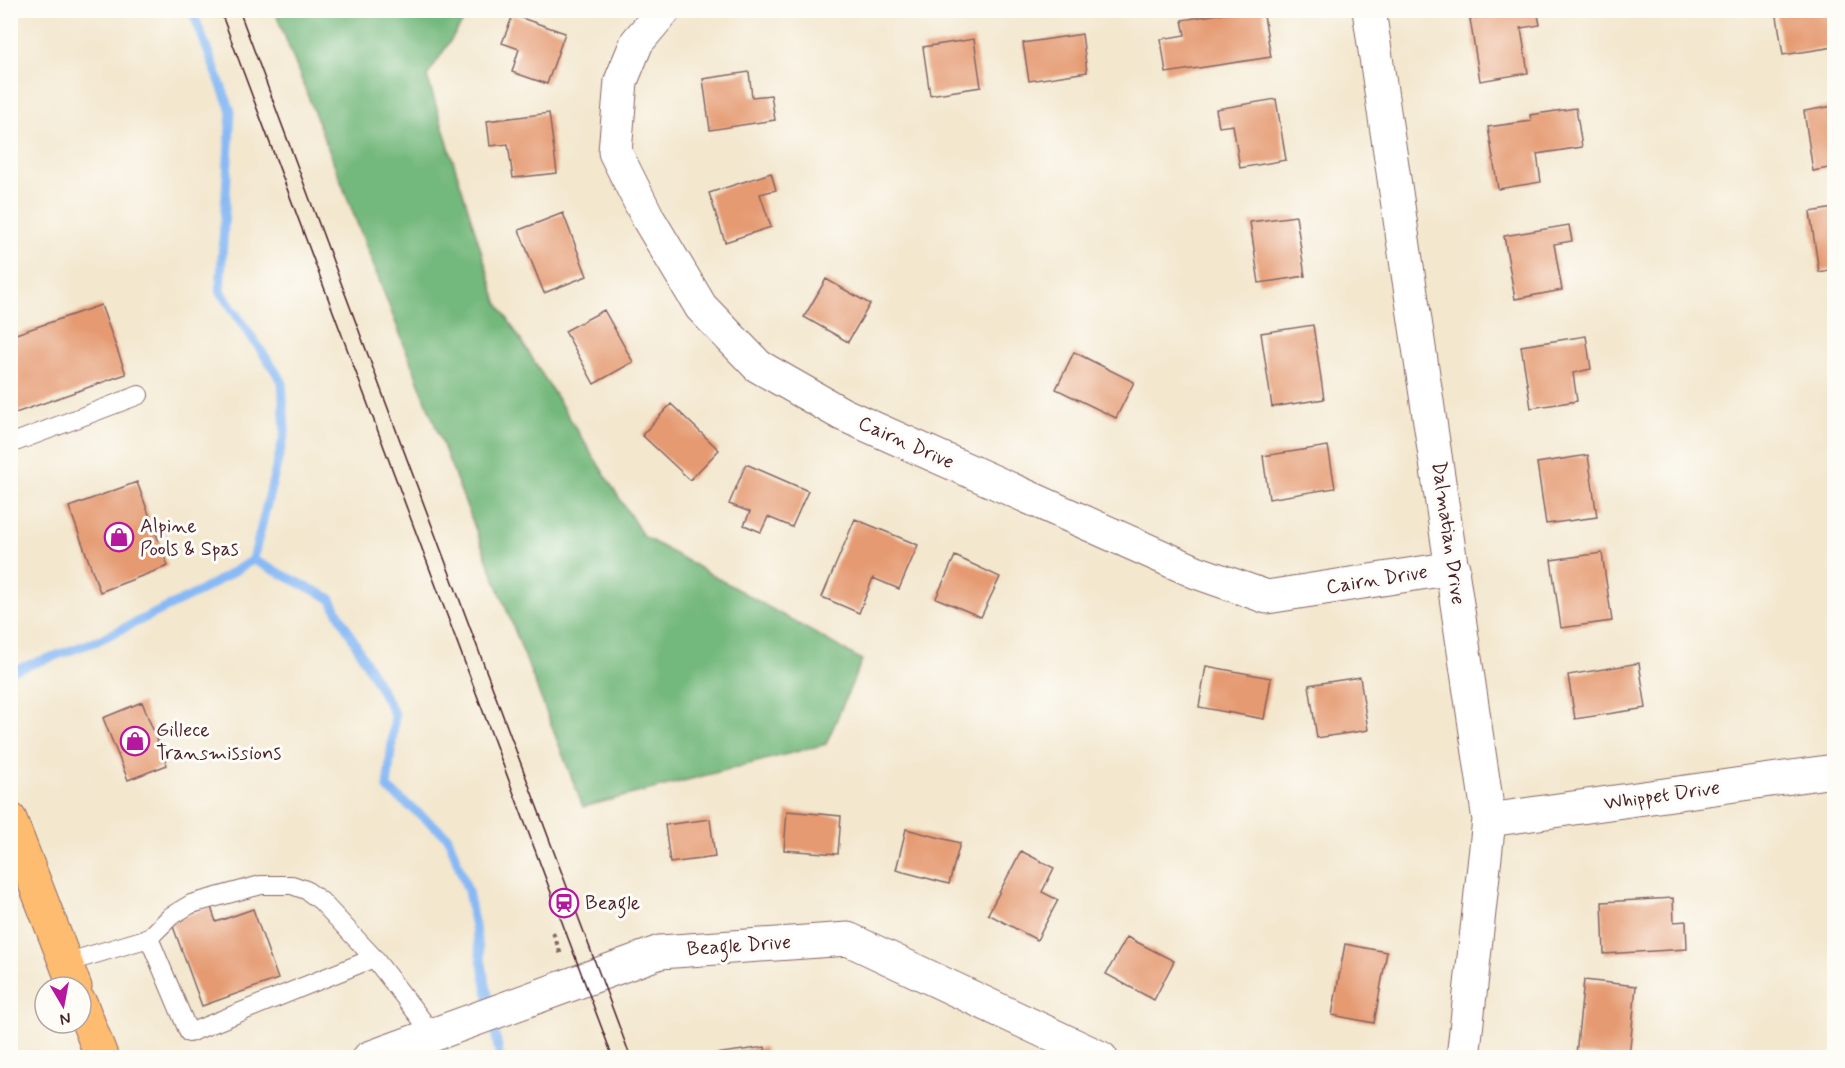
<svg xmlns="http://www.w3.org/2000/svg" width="1845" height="1068" font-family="Mynerve,sans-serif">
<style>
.forest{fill:#73b87c;stroke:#5e6c54;stroke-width:1.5}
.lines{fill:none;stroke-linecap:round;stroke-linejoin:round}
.stream{stroke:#88b9f4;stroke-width:9}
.building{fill:#e59a71}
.service-casing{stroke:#856564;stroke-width:20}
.minor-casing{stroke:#856564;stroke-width:35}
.primary-casing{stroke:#856564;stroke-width:35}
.path{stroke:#856564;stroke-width:4;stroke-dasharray:4.5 4.5;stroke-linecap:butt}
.service{stroke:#fff;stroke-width:18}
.minor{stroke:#fff;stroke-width:33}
.primary{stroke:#febc70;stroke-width:33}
.tram{stroke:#4a1f2b;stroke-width:1.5}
.labels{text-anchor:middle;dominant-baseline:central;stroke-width:6;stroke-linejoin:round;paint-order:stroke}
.street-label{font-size:20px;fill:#4a1f2b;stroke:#fdfcf7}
.poi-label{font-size:20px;fill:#4a1f2b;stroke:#fdfcf7;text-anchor:start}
</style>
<rect width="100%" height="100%" fill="#fdfcf7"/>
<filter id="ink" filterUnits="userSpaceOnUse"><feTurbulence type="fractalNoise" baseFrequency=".0167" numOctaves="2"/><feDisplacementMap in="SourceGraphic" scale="12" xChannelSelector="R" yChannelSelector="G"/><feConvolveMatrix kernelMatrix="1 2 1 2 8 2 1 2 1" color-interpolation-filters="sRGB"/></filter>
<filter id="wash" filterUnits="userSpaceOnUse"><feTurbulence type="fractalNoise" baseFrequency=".008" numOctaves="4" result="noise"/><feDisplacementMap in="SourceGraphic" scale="24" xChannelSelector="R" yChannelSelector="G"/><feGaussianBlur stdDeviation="1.35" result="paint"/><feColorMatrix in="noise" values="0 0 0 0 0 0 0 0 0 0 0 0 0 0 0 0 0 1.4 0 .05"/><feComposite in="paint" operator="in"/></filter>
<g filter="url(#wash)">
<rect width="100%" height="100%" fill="#f3e7ce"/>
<path class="forest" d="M275,11H470L427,76L497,302L643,536L862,660L826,744L583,807Z"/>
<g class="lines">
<path class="stream" d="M192,10L231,111L220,291L282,381L285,432L253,560L330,598L395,715L387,788L448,837L468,891L500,1058
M12,671L97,641L199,592L253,560"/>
</g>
<g id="blocks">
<path class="building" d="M1243,10H1263L1271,57L1166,73L1161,39L1185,35L1182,20Z
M1515,10H1537L1540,25L1521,28L1528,73L1480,81L1470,19Z
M1776,10H1832L1834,47L1783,55Z
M513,15L565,33L547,84L512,72L519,49L502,43Z
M1082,34L1087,72L1029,81L1023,43Z
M974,39L981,87L930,95L923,47Z
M749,72L752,97L771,95L775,120L710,130L703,79Z
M1276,99L1286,160L1240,168L1233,125L1219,127L1216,109Z
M1834,106V167L1813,171L1804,111Z
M1576,108L1582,147L1537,154L1541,182L1498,189L1488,127L1531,121L1530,115Z
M549,113L557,173L513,178L508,144L490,146L487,121Z
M771,173L776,190L760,194L771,227L725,242L709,193Z
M1834,208V269L1819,272L1810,212Z
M563,213L587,276L544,293L519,230Z
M1296,216L1305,276L1259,283L1250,222Z
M1569,225L1572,241L1554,244L1562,290L1515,299L1504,236Z
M826,279L870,304L848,342L804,317Z
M101,305L126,374L10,415V336Z
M604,310L633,362L594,384L565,331Z
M1313,325L1324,399L1272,407L1261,333Z
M1586,336L1591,369L1573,373L1577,401L1531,408L1521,346Z
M1074,352L1134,382L1116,418L1056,389Z
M671,404L719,450L690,480L642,435Z
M1328,446L1335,488L1269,499L1263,456Z
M1588,455L1597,517L1546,524L1537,463Z
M746,464L808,491L792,527L768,517L761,532L744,525L750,512L729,504Z
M137,482L168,566L100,592L69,507Z
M855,519L918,545L899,589L873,578L859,613L822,597Z
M1602,553L1612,621L1561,628L1551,560Z
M955,556L1000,577L981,617L936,598Z
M1639,663L1646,708L1575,719L1568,675Z
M1206,666L1271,678L1264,719L1199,707Z
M1360,677L1368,730L1317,738L1309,685Z
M142,702L167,765L128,780L103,718Z
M787,811L841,816L838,854L784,850Z
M710,819L715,857L670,863L665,825Z
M906,829L960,843L949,884L896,870Z
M1021,851L1054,868L1042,892L1058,900L1037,940L988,914Z
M1673,898L1674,922L1686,921L1687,949L1604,954L1602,902Z
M211,907L216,922L253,909L278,979L202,1006L171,921Z
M1127,937L1174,961L1154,1000L1106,974Z
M1345,944L1387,952L1374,1023L1332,1015Z
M1584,980L1636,986L1629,1058L1576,1054Z
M765,1047L766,1058H700L699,1056Z"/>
</g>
</g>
<g filter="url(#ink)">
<use href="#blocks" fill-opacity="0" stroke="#856564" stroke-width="1.5"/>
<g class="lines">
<g class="service-casing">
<path id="service" d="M10,444L139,395
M149,938L189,1033L374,958L432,1033
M65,963L149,938L171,916L191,904L261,885H292L306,890L321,901L374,958"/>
</g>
<g class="minor-casing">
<path id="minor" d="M664,10L637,42L621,81L615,152L649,220L701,307L758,366L842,414L1196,572L1267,597L1453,568
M1369,10L1489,820L1463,1058
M1489,820L1834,771
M369,1058L660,952L848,939L1101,1058"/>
</g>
<g class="primary-casing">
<path id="primary" d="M10,819L75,987
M81,1004L102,1058"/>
</g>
<path class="path" d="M553,932L561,955"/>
<use href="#service" class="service"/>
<use href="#minor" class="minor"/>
<use href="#primary" class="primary"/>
<path class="tram" d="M220,10L613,1058
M239,10L631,1058"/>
</g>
</g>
<defs>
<g id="shop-ring" transform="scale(1.5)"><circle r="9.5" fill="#fdfcf7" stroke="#b5179e" stroke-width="1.5"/><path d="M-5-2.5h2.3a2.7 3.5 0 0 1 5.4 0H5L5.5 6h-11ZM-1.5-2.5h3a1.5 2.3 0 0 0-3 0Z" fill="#b5179e"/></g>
<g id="station-ring" transform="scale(1.5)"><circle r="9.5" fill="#fdfcf7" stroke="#b5179e" stroke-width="1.5"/><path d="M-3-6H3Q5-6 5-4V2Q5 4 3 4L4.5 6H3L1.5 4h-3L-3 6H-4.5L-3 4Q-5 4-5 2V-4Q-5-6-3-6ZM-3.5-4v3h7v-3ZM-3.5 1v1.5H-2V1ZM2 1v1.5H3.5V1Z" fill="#b5179e"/></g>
</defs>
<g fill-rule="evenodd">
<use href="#shop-ring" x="119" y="537"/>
<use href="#shop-ring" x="135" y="741"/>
<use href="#station-ring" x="564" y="903"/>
</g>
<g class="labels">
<g class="street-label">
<text transform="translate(906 443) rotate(24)">Cairn Drive</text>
<text transform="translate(1448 533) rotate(82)">Dalmatian Drive</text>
<text transform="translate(1377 580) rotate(-9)">Cairn Drive</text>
<text transform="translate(1662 796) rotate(-8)">Whippet Drive</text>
<text transform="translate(739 946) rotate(-4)">Beagle Drive</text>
</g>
<g class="poi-label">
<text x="140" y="526">Alpine<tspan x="140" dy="23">Pools &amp; Spas</tspan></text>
<text x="156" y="730">Gillece<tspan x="156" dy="23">Transmissions</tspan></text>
<text x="585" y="903">Beagle</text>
</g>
</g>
<rect width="1845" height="1068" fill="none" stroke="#fdfcf7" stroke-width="36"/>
<g transform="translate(63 1005) rotate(170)"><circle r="28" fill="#fdfcf7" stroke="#b5a4a5" stroke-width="1.5"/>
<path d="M0-4.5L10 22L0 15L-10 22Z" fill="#b5179e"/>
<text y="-9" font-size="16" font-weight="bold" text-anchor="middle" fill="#4a1f2b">N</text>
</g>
</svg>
